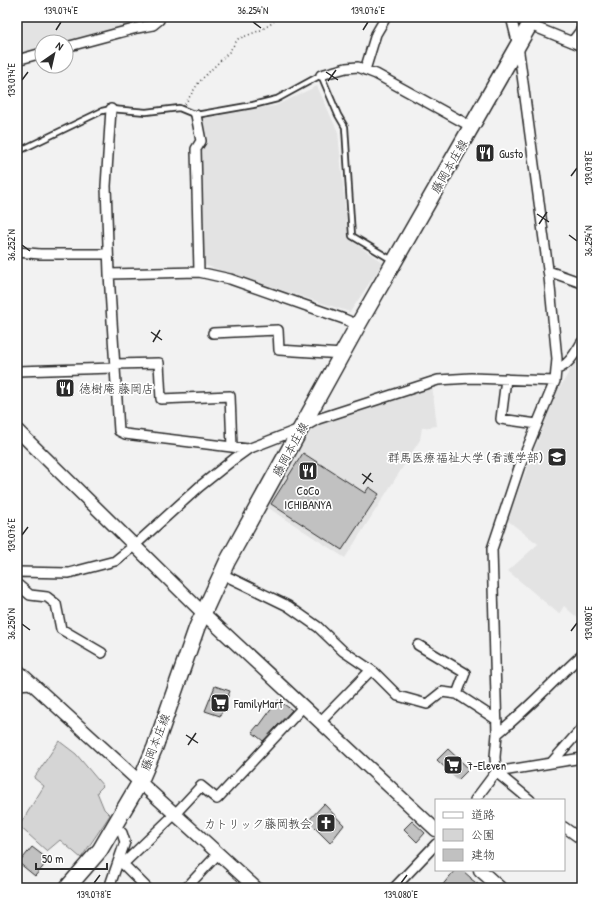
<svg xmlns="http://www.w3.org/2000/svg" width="599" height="905" font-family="'Patrick Hand','Klee One',sans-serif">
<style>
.built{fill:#e3e3e3}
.green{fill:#d5d5d5;stroke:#808080}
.building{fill:#c1c1c1;stroke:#2b2b2b}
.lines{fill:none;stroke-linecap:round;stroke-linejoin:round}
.service-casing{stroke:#2b2b2b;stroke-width:8}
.minor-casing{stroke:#2b2b2b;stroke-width:12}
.tertiary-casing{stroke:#2b2b2b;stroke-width:15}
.primary-casing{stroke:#2b2b2b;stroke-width:18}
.path{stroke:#2b2b2b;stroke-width:1.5;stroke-dasharray:1 3;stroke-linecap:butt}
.service{stroke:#fff;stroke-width:4.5}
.minor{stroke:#fff;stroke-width:9}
.tertiary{stroke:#fff;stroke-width:12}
.primary{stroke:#fff;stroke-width:15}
.ticks{fill:none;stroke:#2b2b2b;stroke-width:1.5}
.labels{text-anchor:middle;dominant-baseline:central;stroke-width:3.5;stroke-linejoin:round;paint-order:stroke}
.poi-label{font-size:12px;fill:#2b2b2b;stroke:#fff;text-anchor:start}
.street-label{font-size:12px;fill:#2b2b2b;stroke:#fff}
.neatline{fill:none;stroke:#2b2b2b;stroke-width:1.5}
.ticks-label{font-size:10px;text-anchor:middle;fill:#2b2b2b}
</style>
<rect width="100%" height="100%" fill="#f2f2f2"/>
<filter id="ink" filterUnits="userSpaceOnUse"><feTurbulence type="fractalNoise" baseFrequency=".025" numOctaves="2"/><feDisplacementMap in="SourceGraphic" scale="8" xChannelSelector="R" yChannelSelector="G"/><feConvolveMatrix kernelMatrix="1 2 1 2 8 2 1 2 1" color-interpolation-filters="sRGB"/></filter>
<g filter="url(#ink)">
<path class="built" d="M17,17H153L150,21L66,42H42V48L17,55Z
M317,86L338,132L348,238L383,263L350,312L204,265L196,153L208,141L201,114L275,106Z
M582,350V622L564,606L559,614L508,571L538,544L507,520L556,394Z
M432,385L437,426L422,428L420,440L345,558L264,505L310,427Z"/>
<path class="green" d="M59,741L76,754L103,786L97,792L104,809L110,815L81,858L60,840L47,851L19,826L44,786L34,778Z"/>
<path class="building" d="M303,453L365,493L369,487L379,494L342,550L271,504Z
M215,686L230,691L220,716L205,711Z
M278,700L292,710L263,741L252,732L258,725L259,726Z
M448,749L469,769L458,780L437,760Z
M324,804L344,825L330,843L308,821Z
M412,821L425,833L417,842L404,829Z
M32,847L49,860L35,876L19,863Z
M455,870H462L471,878V879L483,888H440Z"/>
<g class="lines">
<g class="service-casing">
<path id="service" d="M17,152L102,111L111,109L146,112L179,108L196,115L253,105L277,99L321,75L338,115L345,127L352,236L392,260"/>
</g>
<g class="minor-casing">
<path id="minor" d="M530,25L582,46
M572,42L582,29
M66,47L137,28L153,25L159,20L160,17
M17,60L42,53
M365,70L376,34L386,17
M321,75L346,68L358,67L376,74L472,127
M111,109L106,186L109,274L119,431L125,434L248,449
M196,115L201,141L196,149L199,272
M17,252L40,254H108
M548,271L582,283
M109,274L199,272L230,279L344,319L358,325
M213,333L278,330L279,350L343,354
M115,364L159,363L161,399L230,396L232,447
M557,369C569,365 575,353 582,342
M17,371L114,368
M506,379L501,419L537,424
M17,572L69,573L115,561L135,545L199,487L234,459L248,449L302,428L318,419L438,380L471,378L555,381
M222,574L288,606L318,627L343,651L374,672L398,696L427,704L442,692L457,694L497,720
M17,584L30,595L47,597L56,604L61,629L102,653
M418,645L465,673L457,694
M17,685L31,684
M320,722L371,670
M497,734C527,710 553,681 582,655
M552,762L582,728
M496,772L582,758
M496,772L530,800
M475,800L496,772L495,757L497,734L492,549L519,468L555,381L557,359L549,277L518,45L511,17
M564,827L582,840
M118,863L123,864L175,814L201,786L217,799L304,706
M123,864L147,888
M109,888L125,842L122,833L115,826
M186,888L218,854
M394,888L436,844"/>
</g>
<g class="tertiary-casing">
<path id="tertiary" d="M17,430L203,613L436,830
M17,670L256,888
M480,870L500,888"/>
</g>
<g class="primary-casing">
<path id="primary" d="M67,888L100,850L140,782L155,747L197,627L227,562L358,325L534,17"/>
</g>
<path class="path" d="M185,104L199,82L229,52L238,39L261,30L274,22"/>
<use href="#service" class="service"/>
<use href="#minor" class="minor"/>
<use href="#tertiary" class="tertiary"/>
<use href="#primary" class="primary"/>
</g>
</g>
<path class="ticks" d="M253,22L261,28M56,30L61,22M363,30L368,22M326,72L338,80M22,80L28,72M328,81L336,70M571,176L577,168M537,214L549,222M539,224L547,212M569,235L577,241M22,245L30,251M151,332L162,340M153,342L160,330M362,474L373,482M363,484L371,473M22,535L28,527M22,624L30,630M571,631L577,623M186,735L198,743M188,745L196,733M94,883L100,875M401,883L407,875"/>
<defs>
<g id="restaurant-square" transform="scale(1)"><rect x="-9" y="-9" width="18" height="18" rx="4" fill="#2b2b2b" stroke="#fff"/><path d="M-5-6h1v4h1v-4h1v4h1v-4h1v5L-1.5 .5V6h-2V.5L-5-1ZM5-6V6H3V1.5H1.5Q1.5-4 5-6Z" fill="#fff"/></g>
<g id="university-square" transform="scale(1)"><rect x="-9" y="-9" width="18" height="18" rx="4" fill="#2b2b2b" stroke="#fff"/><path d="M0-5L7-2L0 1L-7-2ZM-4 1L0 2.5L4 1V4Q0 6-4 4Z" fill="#fff"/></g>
<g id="supermarket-square" transform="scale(1)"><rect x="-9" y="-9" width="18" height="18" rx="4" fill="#2b2b2b" stroke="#fff"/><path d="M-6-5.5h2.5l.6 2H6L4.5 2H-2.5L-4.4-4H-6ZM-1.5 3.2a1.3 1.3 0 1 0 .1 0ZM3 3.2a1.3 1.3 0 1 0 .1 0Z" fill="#fff"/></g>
<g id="church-square" transform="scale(1)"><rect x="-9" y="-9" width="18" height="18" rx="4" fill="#2b2b2b" stroke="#fff"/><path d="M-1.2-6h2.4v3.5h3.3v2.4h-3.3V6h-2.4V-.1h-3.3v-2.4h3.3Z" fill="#fff"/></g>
</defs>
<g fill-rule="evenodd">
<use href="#restaurant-square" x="485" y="153"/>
<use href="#restaurant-square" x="65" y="388"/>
<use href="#university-square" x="557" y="457"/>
<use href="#restaurant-square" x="308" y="471"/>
<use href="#supermarket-square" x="220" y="703"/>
<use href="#supermarket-square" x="453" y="765"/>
<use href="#church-square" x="326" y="823"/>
</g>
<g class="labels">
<g class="poi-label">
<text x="499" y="153">Gusto</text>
<text x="79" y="388">徳樹庵 藤岡店</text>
<text x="543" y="457" text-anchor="end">群馬医療福祉大学 (看護学部)</text>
<text x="308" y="490" text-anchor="middle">CoCo<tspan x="308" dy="14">ICHIBANYA</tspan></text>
<text x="234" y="703">FamilyMart</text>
<text x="467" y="765">7-Eleven</text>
<text x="312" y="823" text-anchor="end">カトリック藤岡教会</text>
</g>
<g class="street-label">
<text transform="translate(449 166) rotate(-60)">藤岡本庄線</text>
<text transform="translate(290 449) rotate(-61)">藤岡本庄線</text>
<text transform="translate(155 742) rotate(-69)">藤岡本庄線</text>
</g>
</g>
<rect width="599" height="905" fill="none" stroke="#fff" stroke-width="44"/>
<rect x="435" y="799" width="130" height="72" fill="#ffffff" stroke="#aaaaaa"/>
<rect x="443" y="812" width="20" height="6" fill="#ffffff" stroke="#aaaaaa"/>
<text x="471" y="819" font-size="12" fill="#2b2b2b">道路</text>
<rect x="443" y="829" width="20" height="12" fill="#d5d5d5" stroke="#aaaaaa"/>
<text x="471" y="839" font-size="12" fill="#2b2b2b">公園</text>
<rect x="443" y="849" width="20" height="12" fill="#c1c1c1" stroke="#aaaaaa"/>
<text x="471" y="859" font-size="12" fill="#2b2b2b">建物</text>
<g transform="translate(54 54) rotate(34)"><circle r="19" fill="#ffffff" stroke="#aaaaaa"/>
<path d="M0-3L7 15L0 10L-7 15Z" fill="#2b2b2b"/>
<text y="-6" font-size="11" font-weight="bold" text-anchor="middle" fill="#2b2b2b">N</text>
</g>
<path d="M36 863v6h71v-6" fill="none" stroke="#2b2b2b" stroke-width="2"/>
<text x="42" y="863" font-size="12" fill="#2b2b2b" stroke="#ffffff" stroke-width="3" paint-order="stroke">50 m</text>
<rect x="22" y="22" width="555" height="861" class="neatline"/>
<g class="ticks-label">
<text x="61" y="14">139.074°E</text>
<text x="253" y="14">36.254°N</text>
<text x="368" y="14">139.076°E</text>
<text transform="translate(11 80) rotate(-90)" y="4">139.074°E</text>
<text transform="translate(588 168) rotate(-90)" y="4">139.078°E</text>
<text transform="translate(588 241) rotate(-90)" y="4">36.254°N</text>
<text transform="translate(11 245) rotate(-90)" y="4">36.252°N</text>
<text transform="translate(11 535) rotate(-90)" y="4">139.076°E</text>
<text transform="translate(588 623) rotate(-90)" y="4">139.080°E</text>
<text transform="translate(11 624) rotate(-90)" y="4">36.250°N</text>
<text x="94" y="898">139.078°E</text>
<text x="401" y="898">139.080°E</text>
</g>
</svg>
